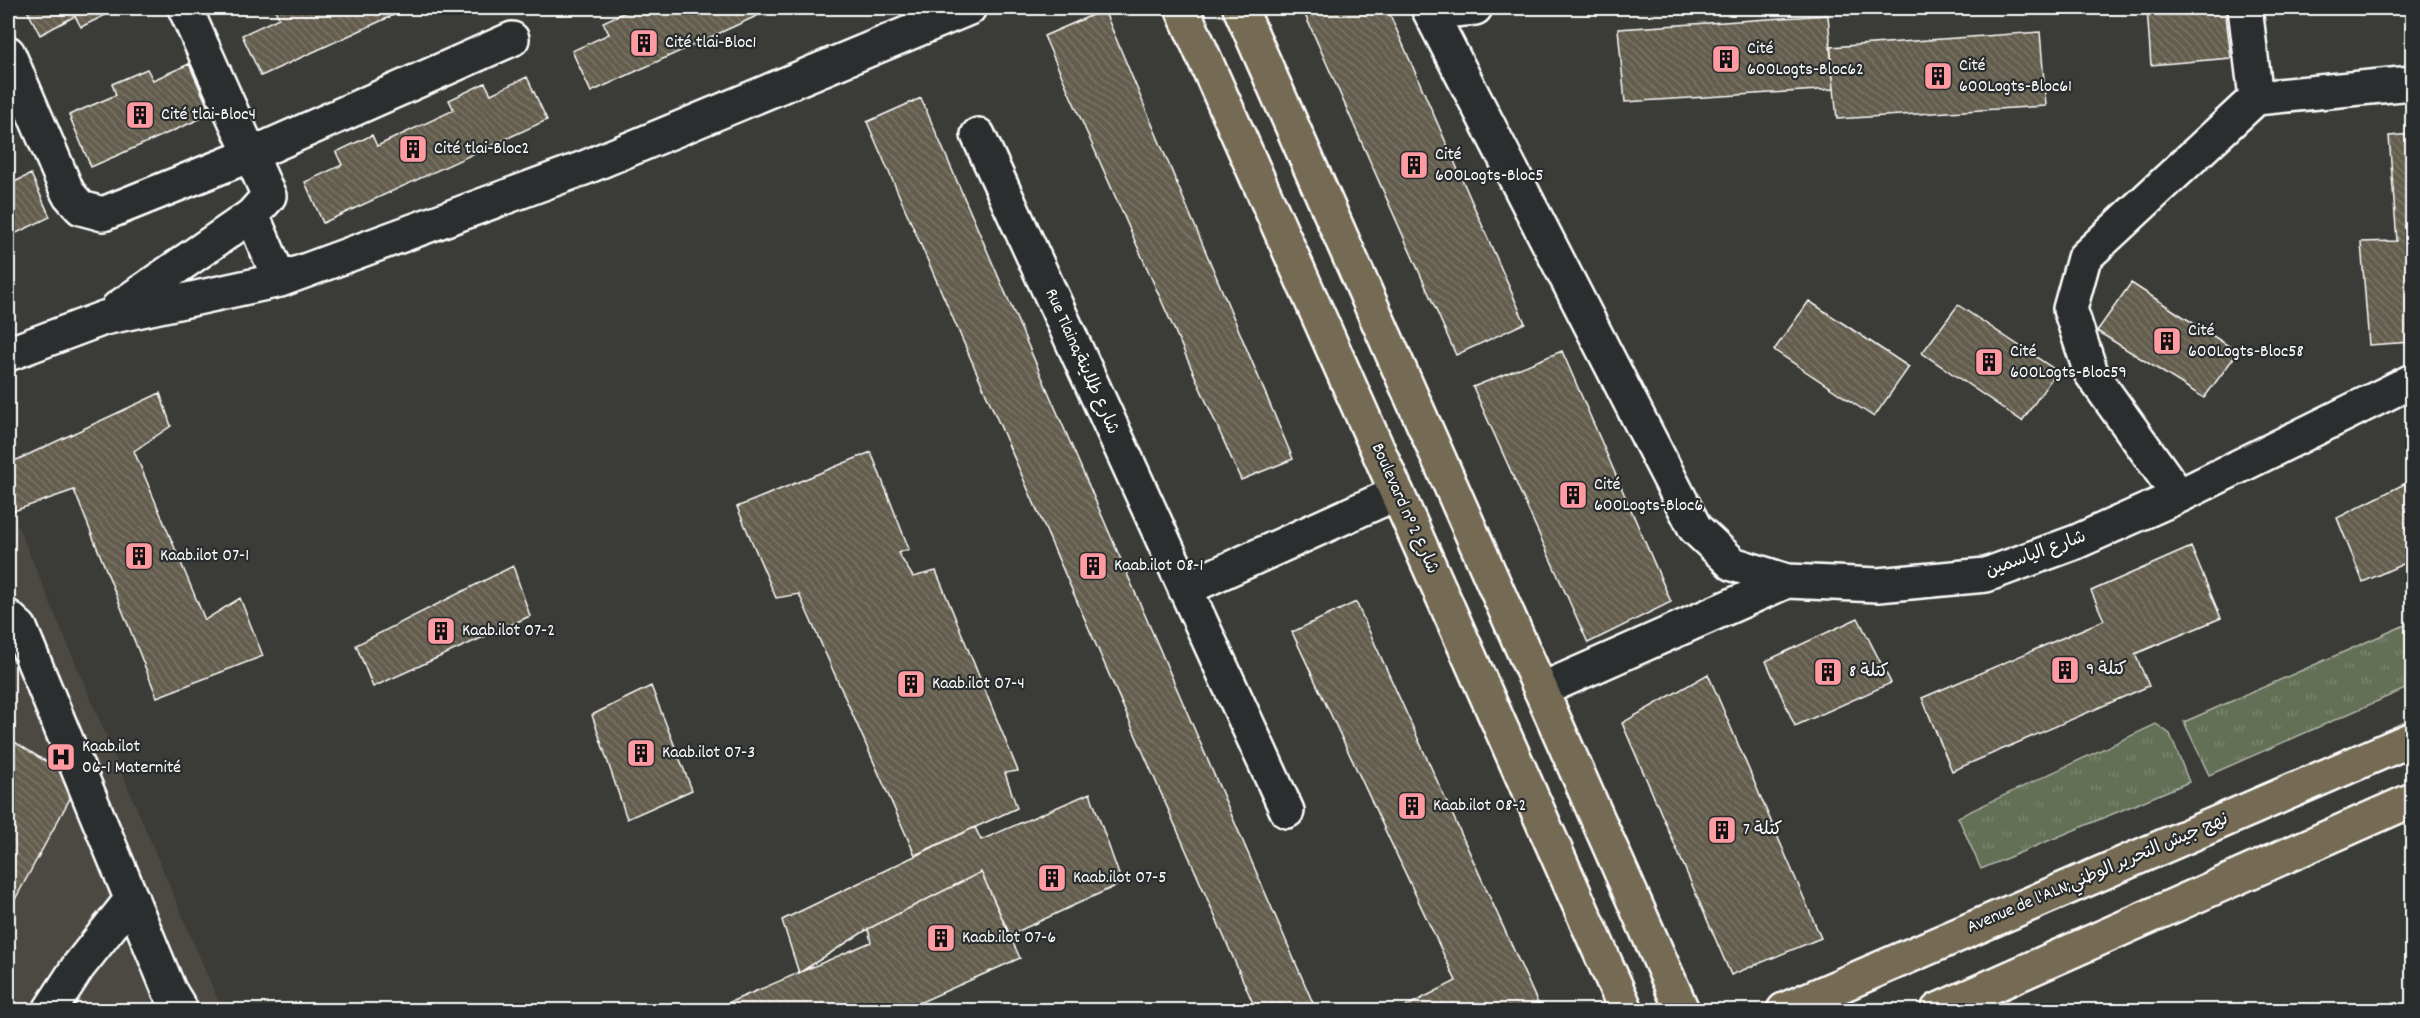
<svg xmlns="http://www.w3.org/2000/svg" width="2420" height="1018" font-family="Dekko,'Playpen Sans Arabic',sans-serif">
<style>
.built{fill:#4b4942}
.grass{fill:url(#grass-tufts);stroke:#b1b7aa;stroke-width:1.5}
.building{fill:url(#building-back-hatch);stroke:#fff;stroke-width:1.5}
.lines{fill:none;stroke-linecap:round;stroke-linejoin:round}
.minor-casing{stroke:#fff;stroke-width:38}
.major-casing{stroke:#fff;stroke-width:38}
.minor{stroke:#2a2d2e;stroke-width:33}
.major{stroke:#756b52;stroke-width:33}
.labels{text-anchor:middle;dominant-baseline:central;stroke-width:4.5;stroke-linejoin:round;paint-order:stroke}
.poi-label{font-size:18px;fill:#fff;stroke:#2a2d2e;text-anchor:start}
.street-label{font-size:18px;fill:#fff;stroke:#2a2d2e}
</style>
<defs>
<pattern id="grass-tufts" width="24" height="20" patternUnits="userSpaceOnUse" patternTransform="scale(1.5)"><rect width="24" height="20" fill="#636f56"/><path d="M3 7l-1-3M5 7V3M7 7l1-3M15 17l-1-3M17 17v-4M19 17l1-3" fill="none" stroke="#7a856f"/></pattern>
<pattern id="building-back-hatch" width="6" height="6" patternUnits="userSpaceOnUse" patternTransform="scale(1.5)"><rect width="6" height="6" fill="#645d4d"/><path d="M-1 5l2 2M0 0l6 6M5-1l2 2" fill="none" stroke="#7b7568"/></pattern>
</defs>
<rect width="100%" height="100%" fill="#3b3b37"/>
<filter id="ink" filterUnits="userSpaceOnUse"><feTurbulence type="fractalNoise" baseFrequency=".0167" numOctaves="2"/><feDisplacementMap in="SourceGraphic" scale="12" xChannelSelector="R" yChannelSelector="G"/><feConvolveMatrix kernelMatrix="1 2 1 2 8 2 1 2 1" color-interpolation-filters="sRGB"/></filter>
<g filter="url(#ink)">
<path class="built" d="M8,503L222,1010H8Z"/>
<path class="grass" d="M2412,622V686L2209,775L2184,722Z
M2156,724L2170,734L2189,782L1981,869L1958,817Z"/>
<path class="building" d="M26,8H115L116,10L81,27L75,16L40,35Z
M274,8H409L261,76L242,35L279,18Z
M634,8H641L645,15L662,8H774L591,92L572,51L609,34L603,22Z
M1302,8H1387L1525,323L1456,355Z
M2147,8H2225L2231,58L2151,65Z
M1104,10L1293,459L1241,480L1044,36Z
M1828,15L1834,89L1625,102L1618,29Z
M2040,32L2046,106L1837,119L1830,47Z
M189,64L211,114L91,167L69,115L116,95L112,84L147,69L153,80Z
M527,77L547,120L323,223L305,182L342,165L336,152L372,135L377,146L454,110L449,100L485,83L491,94Z
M921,98L1316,1010H1256L867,122Z
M2412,134V342L2369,345L2361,242L2397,241L2389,136Z
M31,174L50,217L8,237V185Z
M2131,283L2238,352L2204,398L2097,331Z
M1809,301L1909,367L1874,417L1774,350Z
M1958,305L2057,371L2022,421L1922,353Z
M1562,351L1671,602L1588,643L1473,387Z
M160,393L171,426L134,451L205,620L240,598L263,656L157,697L74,490L8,513V464Z
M871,452L909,549L898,553L913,577L936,571L1018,771L1005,773L1017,808L915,855L799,594L776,598L737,507Z
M2412,480V560L2363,582L2337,518Z
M2191,547L2221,618L2135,654L2149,686L1952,771L1922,698L2104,620L2091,591Z
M513,566L530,616L373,687L356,645Z
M1356,602L1541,1010H1399L1456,981L1292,632Z
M1858,618L1891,683L1795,726L1766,661Z
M1708,674L1821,938L1731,975L1622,723Z
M651,686L692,790L627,819L592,715Z
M8,738L79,782L13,903L8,900Z
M1090,793L1122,883L1010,935L981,872L868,929L799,973L782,920L975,827L981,840Z
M981,872L1020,958L912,1006L915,1010H731L728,1003L871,942L868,929Z"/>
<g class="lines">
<g class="minor-casing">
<path id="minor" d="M1428,8L1695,528L1733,564L1787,581
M2245,8L2256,98L2412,83
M1431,12L1475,8
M8,53L68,193L81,208L103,214L250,155L512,39
M978,135L1287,811
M252,215L280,280
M118,308L252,215L269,196L185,8
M8,354L104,318L280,280L584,168L969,8
M2179,496L2091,373L2070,309L2084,258L2256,98
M1185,589L1397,493
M8,617L20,628L169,990L181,1010
M1541,690L1787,581L1878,585L1986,575L2076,542L2179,496L2412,381
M50,1010L78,967L132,899"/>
</g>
<g class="major-casing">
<path id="major" d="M1182,8L1626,1010
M1240,8L1682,1010
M1784,1010L2412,739
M1938,1010L2412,800"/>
</g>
<use href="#minor" class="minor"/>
<use href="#major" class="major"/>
</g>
</g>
<defs>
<g id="building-square" transform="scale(1.5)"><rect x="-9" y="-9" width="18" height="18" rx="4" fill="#ff9aa2" stroke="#2a2d2e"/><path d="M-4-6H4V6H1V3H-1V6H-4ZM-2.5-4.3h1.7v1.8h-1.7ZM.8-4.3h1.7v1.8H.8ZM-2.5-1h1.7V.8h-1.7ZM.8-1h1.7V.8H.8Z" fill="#111"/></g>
<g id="hospital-square" transform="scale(1.5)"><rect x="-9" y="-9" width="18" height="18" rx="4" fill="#ff9aa2" stroke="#2a2d2e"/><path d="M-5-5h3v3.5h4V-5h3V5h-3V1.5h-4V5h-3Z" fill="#111"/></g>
</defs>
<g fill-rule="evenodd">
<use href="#building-square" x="644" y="43"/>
<use href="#building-square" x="1726" y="59"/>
<use href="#building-square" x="1938" y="76"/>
<use href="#building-square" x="140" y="115"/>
<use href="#building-square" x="413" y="149"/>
<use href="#building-square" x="1414" y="165"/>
<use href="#building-square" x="2167" y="341"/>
<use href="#building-square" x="1989" y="362"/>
<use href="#building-square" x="1573" y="495"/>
<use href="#building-square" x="139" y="556"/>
<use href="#building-square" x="1093" y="566"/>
<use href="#building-square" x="441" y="631"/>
<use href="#building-square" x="2065" y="670"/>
<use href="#building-square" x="1828" y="672"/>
<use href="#building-square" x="911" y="684"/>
<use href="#building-square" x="641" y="753"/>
<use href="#hospital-square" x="61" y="757"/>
<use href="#building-square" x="1412" y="806"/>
<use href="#building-square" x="1722" y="830"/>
<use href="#building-square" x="1052" y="878"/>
<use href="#building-square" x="941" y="938"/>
</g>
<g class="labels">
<g class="poi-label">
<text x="665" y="43">Cité tlai-Bloc1</text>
<text x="1747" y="49">Cité<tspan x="1747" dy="21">600Logts-Bloc62</tspan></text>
<text x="1959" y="66">Cité<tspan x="1959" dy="21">600Logts-Bloc61</tspan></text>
<text x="161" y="115">Cité tlai-Bloc4</text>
<text x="434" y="149">Cité tlai-Bloc2</text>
<text x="1435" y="155">Cité<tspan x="1435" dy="21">600Logts-Bloc5</tspan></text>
<text x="2188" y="331">Cité<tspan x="2188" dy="21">600Logts-Bloc58</tspan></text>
<text x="2010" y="352">Cité<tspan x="2010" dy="21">600Logts-Bloc59</tspan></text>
<text x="1594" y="485">Cité<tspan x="1594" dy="21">600Logts-Bloc6</tspan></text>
<text x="160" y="556">Kaab.ilot 07-1</text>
<text x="1114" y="566">Kaab.ilot 08-1</text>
<text x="462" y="631">Kaab.ilot 07-2</text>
<text x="2086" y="670">كتلة 9</text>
<text x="1849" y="672">كتلة 8</text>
<text x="932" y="684">Kaab.ilot 07-4</text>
<text x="82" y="747">Kaab.ilot<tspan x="82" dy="21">06-1 Maternité</tspan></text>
<text x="662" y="753">Kaab.ilot 07-3</text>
<text x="1433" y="806">Kaab.ilot 08-2</text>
<text x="1743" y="830">كتلة 7</text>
<text x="1073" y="878">Kaab.ilot 07-5</text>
<text x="962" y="938">Kaab.ilot 07-6</text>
</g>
<g class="street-label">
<text transform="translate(1081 362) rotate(66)">Rue Tlaina;شارع طلاينة</text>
<text transform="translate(1404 509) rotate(66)">Boulevard n° شارع 2</text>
<text transform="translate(2036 555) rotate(-20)">شارع الياسمين</text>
<text transform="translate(2098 874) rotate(-23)">Avenue de l'ALN;نهج جيش التحرير الوطني</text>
</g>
</g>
<rect width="2420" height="1018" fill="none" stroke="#2a2d2e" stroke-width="30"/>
<rect x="15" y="15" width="2390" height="988" fill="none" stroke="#fff" stroke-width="2" filter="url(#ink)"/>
</svg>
